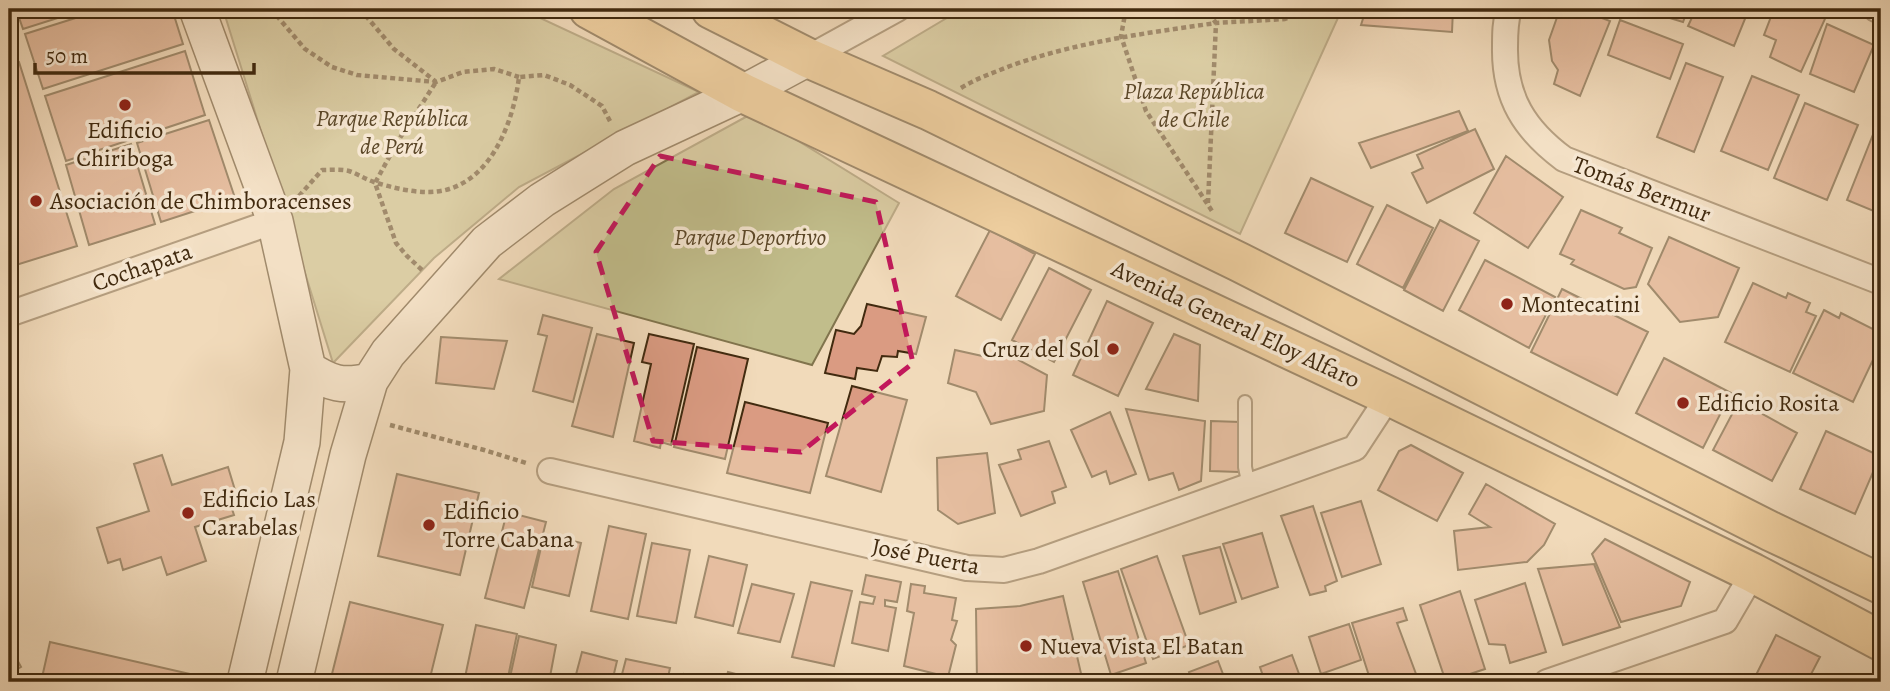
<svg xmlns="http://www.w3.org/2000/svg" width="1890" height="691" font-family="Alegreya,serif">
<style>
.green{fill:#c1bd8b;stroke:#81744d;stroke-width:2}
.building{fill:#da9b82;stroke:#412a0f;stroke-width:2}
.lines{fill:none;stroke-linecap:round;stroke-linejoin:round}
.service-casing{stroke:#6d563a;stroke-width:16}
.minor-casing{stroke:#6d563a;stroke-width:28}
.secondary-casing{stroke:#412a0f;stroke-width:38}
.primary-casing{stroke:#412a0f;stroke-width:42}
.path{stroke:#412a0f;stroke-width:4.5;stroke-dasharray:5 3.5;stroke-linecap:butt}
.service{stroke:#f6e7d2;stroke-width:12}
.minor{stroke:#f6e7d2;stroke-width:24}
.secondary{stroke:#f6e7d2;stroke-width:35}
.primary{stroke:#e8bd7d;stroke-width:38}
.marked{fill:none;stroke:#c2185b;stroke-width:5;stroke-dasharray:14 9;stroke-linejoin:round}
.poi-dot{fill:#8f2418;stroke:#f6e7d2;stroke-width:2.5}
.labels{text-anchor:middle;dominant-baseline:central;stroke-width:7;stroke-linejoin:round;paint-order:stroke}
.park-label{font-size:24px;font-style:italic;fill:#5b4728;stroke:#f6e7d2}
.poi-label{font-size:24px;fill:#412a0f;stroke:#f6e7d2;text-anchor:start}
.street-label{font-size:24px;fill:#412a0f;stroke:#f6e7d2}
</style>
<rect width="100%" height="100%" fill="#f1daba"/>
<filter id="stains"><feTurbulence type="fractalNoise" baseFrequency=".00286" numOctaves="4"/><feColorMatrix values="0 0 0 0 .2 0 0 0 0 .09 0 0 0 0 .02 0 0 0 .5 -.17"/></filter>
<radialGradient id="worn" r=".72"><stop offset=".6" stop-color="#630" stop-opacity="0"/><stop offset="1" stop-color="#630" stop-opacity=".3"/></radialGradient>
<path class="green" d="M223,9H521L699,92L519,187L434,258L333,363Z
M962,9H1342L1240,234L883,56Z
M753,113L899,203L812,365L499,279L614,189Z"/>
<path class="building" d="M16,9H86L23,29Z
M104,9H172L183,44L43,89L25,34Z
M1366,9H1453L1452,32L1361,25Z
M1560,9H1578L1610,21L1580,96L1554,84L1558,70L1552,61L1549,40Z
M1640,9H1688L1683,22Z
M1696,9H1749L1734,46L1688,26Z
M1774,9H1792L1809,15L1811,9L1829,10L1801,72L1770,57L1776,40L1764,35Z
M1620,20L1683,44L1670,79L1608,55Z
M1827,24L1874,45L1854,92L1810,74Z
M185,51L205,115L66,161L45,96Z
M19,62L77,246L16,265L9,242V66Z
M1686,63L1723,77L1694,152L1657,137Z
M1752,76L1799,95L1768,170L1721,151Z
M1805,103L1858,125L1827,200L1774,178Z
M1459,111L1468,131L1371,168L1359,143Z
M209,120L235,198L161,222L137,143Z
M1876,127L1881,129V214L1847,200Z
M1475,129L1494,169L1427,203L1412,173L1423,168L1417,155Z
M131,144L155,224L89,245L66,165Z
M1506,156L1563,197L1528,248L1474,213Z
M1311,178L1373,207L1347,262L1285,233Z
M1387,205L1433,228L1403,288L1357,264Z
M1581,210L1622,228L1619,233L1652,248L1636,287L1624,289L1571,264L1574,260L1560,254Z
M1440,220L1479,241L1443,311L1404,290Z
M990,230L1035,254L1001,320L956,296Z
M1669,237L1739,268L1718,317L1680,322L1648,284Z
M1485,260L1555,297L1529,348L1459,310Z
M1049,268L1091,290L1054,362L1012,340Z
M1753,283L1786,298L1788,293L1810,303L1806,312L1816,316L1790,372L1725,342Z
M1562,289L1648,332L1617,395L1531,352Z
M1107,301L1153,323L1118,396L1073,375Z
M867,304L926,317L916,354L898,351L897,357L882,356L877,371L857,368L855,379L825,373L836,330L854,334L861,326Z
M1824,310L1839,318L1841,313L1881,333V343L1853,402L1793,373Z
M543,315L592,328L573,402L533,391L547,336L538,334Z
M597,334L634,343L613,437L572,426Z
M649,334L694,344L671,445L661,442L660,448L634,441L651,364L642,362Z
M1174,334L1200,345L1198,401L1146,389Z
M441,337L507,341L494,389L436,383Z
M697,347L748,359L725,459L674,447Z
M998,349L1047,375L1044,411L991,424L976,392L948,383L955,350L996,359Z
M1664,358L1731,393L1703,448L1636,413Z
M852,386L907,400L881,492L826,476Z
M1739,401L1797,433L1772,481L1713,450Z
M745,402L828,423L810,493L727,473Z
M1126,409L1205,421L1201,481L1179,490L1173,473L1149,480Z
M1110,412L1136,474L1110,484L1106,471L1092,477L1071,430Z
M1211,421L1240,422L1239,472L1210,471Z
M1826,431L1880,456L1855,514L1800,489Z
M1049,441L1066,487L1052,492L1055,503L1021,516L999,465L1021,459L1018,450Z
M1411,445L1463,473L1437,521L1378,490L1399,451Z
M987,453L995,513L958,524L938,510L937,458Z
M162,455L172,485L228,467L238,500L230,503L234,515L195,527L206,561L167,575L161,557L123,570L120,559L108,563L97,528L149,511L134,464Z
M397,474L479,493L460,575L378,556Z
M1486,484L1555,524L1544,545L1527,562L1458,570L1454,531L1490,527L1469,514Z
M1361,501L1381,564L1342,577L1321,513Z
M1313,506L1337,581L1325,586L1326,591L1310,595L1281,516Z
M507,512L546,522L524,608L485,598Z
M609,526L646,534L628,619L591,611Z
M1262,533L1278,587L1242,599L1223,544Z
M544,534L581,543L569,596L532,587Z
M1605,539L1690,582L1681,606L1621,622L1592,554Z
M652,543L690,550L676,623L637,616Z
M1220,547L1236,602L1200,614L1183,556Z
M709,556L747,565L733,626L695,617Z
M1157,556L1189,645L1153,659L1121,569Z
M1594,564L1620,627L1563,645L1538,569Z
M1118,571L1146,663L1111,675L1083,582Z
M866,575L901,582L897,602L885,600V606L896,608L888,651L852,643L860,602L873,604L875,597L862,594Z
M811,582L852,591L834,666L792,657Z
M1525,583L1546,652L1510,663L1505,645L1489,644L1475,600Z
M752,584L794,594L780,642L738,633Z
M911,584L925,586L924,593L956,598L952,620L957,621L951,640L956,645L948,677L904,666L914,613L907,611Z
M1460,591L1485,669L1446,682L1420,605Z
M1063,596L1083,682H977L976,609L1020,606Z
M350,602L443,625L429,682H330Z
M1403,608L1407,620L1397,623L1419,682H1371L1352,623Z
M1349,624L1361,660L1321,674L1309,637Z
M476,625L517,634L507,682H464Z
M1776,635L1820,657L1807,682H1760L1754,679Z
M519,636L556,645L549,682H509Z
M50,642L190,674L188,682H41Z
M9,645L21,667L9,674Z
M582,652L617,661L612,682H574Z
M1292,655L1302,682H1265L1260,667Z
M626,659L670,668L667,682H620Z
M1218,661L1226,682H1192L1189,672Z
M728,672L763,681V682H725Z
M684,674L717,681V682H682Z"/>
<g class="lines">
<g class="service-casing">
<path id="service" d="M1245,402V467L1249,486"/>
</g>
<g class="minor-casing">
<path id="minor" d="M1509,9C1505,22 1505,34 1505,47C1504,98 1525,130 1564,159L1881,282
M1876,9L1881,11
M808,58L897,9
M9,314L275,221
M550,471L967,568L1004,570L1039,561L1355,448L1389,396
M1547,682L1725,621L1753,573"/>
</g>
<g class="secondary-casing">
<path id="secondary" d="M197,9L275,221L308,369L302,442L245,682
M308,369C331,384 342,387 370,381
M294,682L348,455L370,381L388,353L487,242L542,200L625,148L743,93L808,58"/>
</g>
<g class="primary-casing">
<path id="primary" d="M589,9L743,93L1389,396L1753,573L1881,641
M711,9L808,58L928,110L1239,262L1770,531L1881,584"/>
</g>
<path class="path" d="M271,9L305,49L332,67L357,75L436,82L463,72L494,69L519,77
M360,9L394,49L435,81
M1126,9L1121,36L1146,111L1212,211
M961,88C977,78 993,73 1010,66C1077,42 1146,33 1216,23L1206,9
M299,196L322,170C331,170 341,169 349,171C358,174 365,179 374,182C389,187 411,192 427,192C487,193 513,126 519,77L544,75L570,85L602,106L611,123
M1208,203L1216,23L1285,19L1310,9
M422,270L407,256L396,243L375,183L398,141L436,82
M390,425L484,450L526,463"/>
<use href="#service" class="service"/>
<use href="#minor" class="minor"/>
<use href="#secondary" class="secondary"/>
<use href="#primary" class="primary"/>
</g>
<path d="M0 0H1890V691H0ZM660,156L876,202L913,363L801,452L653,441L596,252Z" fill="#f1daba" fill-opacity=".55" fill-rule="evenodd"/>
<path class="marked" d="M660,156L876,202L913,363L801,452L653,441L596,252Z"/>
<g class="poi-dot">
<circle cx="125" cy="105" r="7"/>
<circle cx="36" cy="201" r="7"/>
<circle cx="1507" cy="304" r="7"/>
<circle cx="1113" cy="349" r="7"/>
<circle cx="1683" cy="403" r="7"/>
<circle cx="188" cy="513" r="7"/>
<circle cx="429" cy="525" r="7"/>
<circle cx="1026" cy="646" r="7"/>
</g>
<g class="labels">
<g class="park-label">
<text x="1194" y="91">Plaza República<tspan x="1194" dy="28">de Chile</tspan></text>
<text x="392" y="118">Parque República<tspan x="392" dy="28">de Perú</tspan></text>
<text x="750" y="237">Parque Deportivo</text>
</g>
<g class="poi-label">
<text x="125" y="130" text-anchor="middle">Edificio<tspan x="125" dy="28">Chiriboga</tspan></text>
<text x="50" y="201">Asociación de Chimboracenses</text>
<text x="1521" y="304">Montecatini</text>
<text x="1099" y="349" text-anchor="end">Cruz del Sol</text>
<text x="1697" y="403">Edificio Rosita</text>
<text x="202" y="499">Edificio Las<tspan x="202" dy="28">Carabelas</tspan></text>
<text x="443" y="511">Edificio<tspan x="443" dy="28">Torre Cabana</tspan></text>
<text x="1040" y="646">Nueva Vista El Batan</text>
</g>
<g class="street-label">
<text transform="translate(1642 189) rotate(21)">Tomás Bermur</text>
<text transform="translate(142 267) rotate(-19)">Cochapata</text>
<text transform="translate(1236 324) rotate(25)">Avenida General Eloy Alfaro</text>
<text transform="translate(926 556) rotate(11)">José Puerta</text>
</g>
</g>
<rect width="1890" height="691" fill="none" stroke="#f1daba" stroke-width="35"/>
<rect x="10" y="10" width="1869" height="670" fill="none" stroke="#412a0f" stroke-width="3.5"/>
<rect x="18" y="18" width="1855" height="656" fill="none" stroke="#412a0f" stroke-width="2"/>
<path d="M35 63v10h219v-10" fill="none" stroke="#412a0f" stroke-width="3.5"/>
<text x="46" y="63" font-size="21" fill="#412a0f" stroke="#f6e7d2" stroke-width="5" paint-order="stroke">50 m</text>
<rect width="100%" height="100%" filter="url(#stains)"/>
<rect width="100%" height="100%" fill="url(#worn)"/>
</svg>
